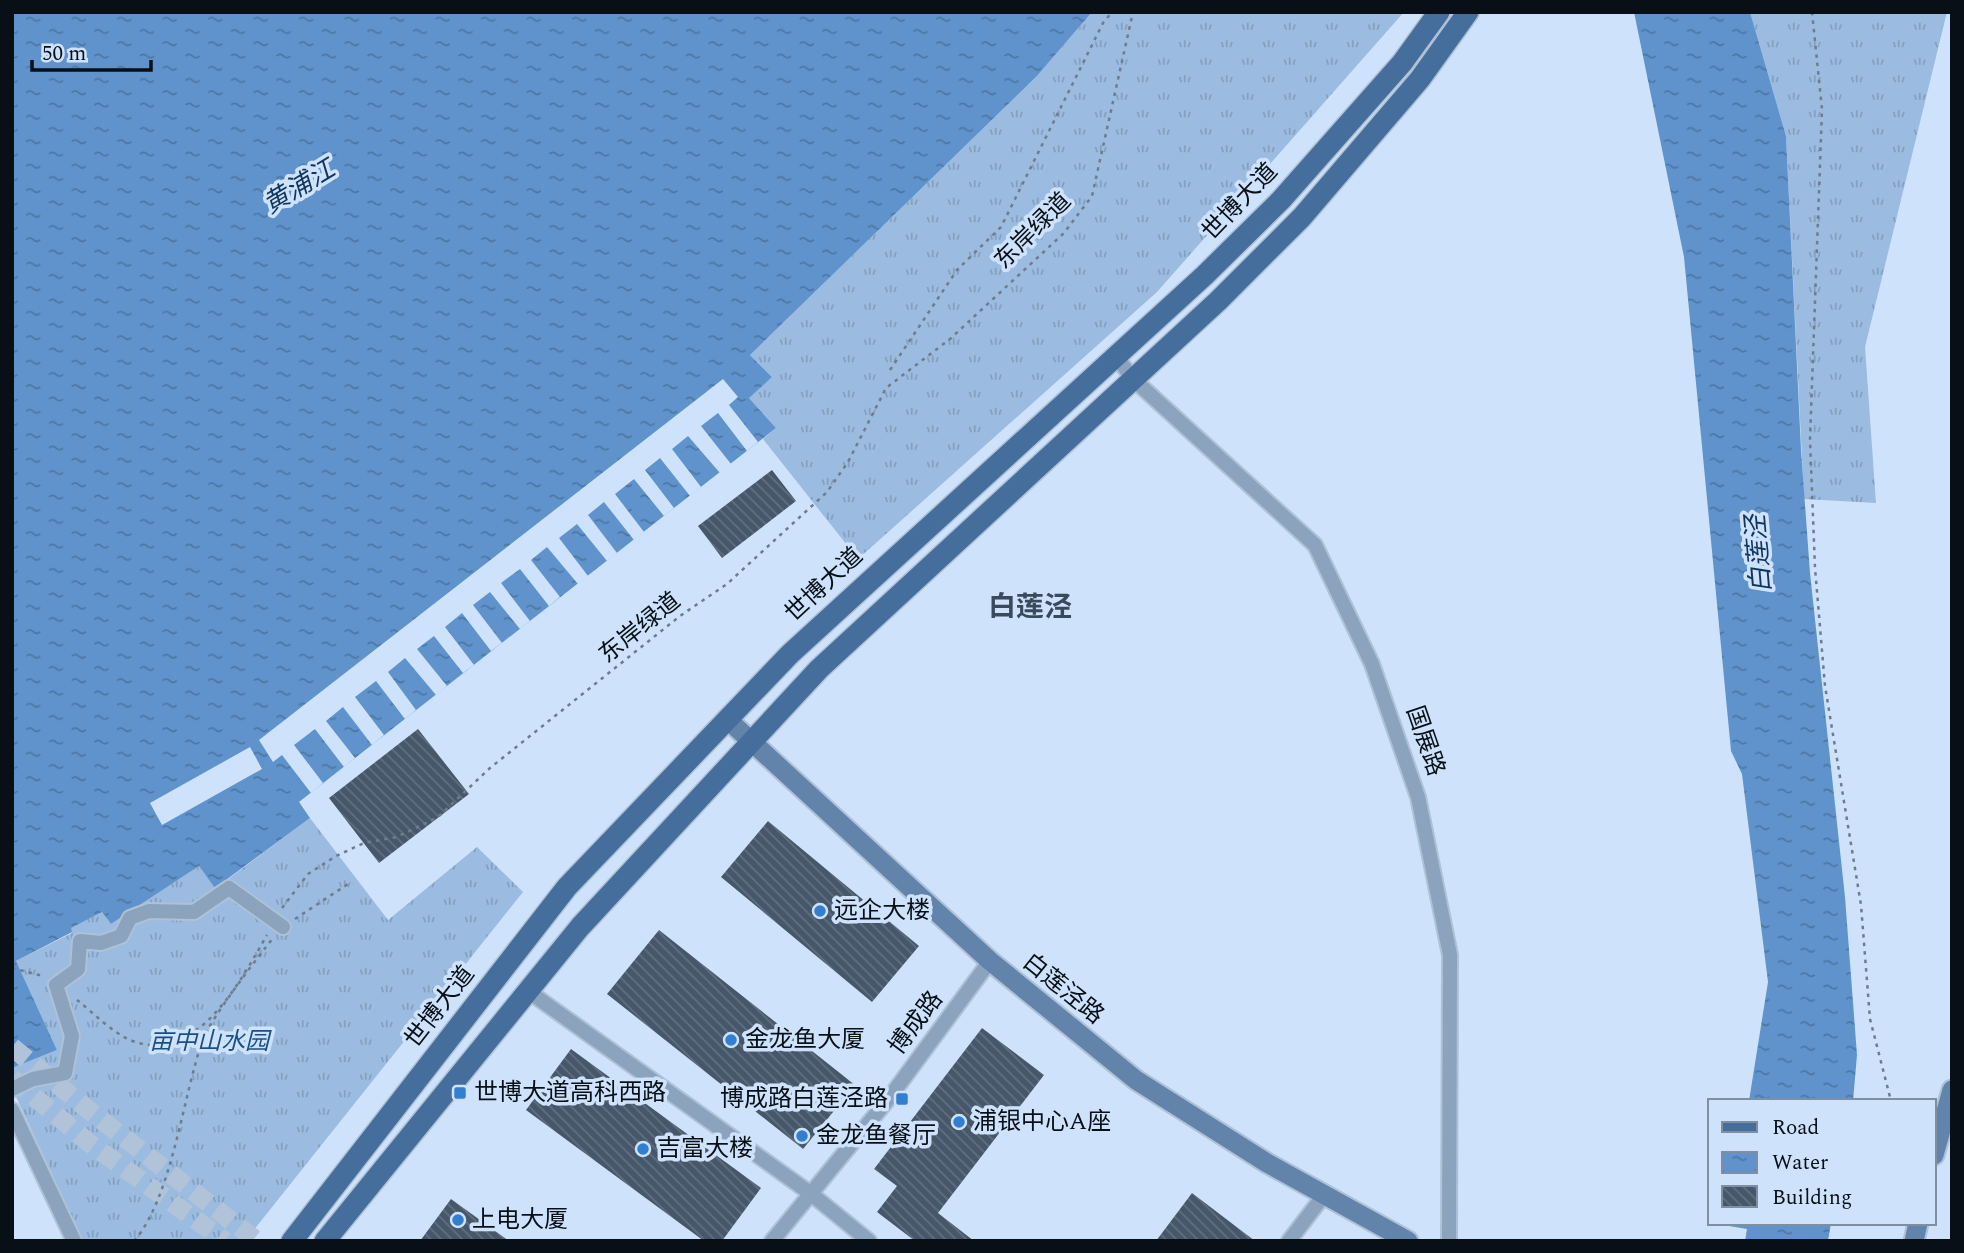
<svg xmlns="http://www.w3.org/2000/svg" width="1964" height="1253" font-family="Spectral,'Noto Sans SC',serif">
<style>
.grass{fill:url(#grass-tufts)}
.water{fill:url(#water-ripples)}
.pier{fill:#cee3fb}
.building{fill:url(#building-back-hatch)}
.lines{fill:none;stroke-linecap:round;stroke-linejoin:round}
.secondary-tunnel{stroke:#b0c3d9;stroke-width:19;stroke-dasharray:19 10;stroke-linecap:butt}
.street-casing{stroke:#aec1d7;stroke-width:18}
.secondary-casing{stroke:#aec1d7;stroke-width:23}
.primary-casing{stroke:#aec1d7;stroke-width:24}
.path{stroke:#6e7c8d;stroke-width:2.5;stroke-dasharray:3.5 5;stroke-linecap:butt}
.street{stroke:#8ca3bd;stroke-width:14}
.secondary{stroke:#6384aa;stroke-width:19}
.primary{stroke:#456e9c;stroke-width:21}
.poi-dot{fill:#327ecf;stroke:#cee3fb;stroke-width:2.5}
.labels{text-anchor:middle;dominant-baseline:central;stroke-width:7;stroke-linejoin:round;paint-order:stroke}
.street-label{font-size:24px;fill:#080f17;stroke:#cee3fb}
.poi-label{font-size:24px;fill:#080f17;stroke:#cee3fb;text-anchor:start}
.park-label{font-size:24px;font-style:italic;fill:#1a4f85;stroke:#cee3fb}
.water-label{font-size:26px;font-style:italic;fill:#11355c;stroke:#cee3fb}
.quarter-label{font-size:28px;font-weight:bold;fill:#394a5d;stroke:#cee3fb}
</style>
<defs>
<pattern id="grass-tufts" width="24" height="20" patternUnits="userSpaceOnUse" patternTransform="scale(1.75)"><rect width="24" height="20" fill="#9bbbe0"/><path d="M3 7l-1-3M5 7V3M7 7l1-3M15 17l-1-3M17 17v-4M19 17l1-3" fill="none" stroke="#84a0bf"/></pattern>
<pattern id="water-ripples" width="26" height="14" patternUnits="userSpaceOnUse" patternTransform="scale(1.75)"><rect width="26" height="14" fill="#6093cc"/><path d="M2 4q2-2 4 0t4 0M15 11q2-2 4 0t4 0" fill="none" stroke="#4d76a5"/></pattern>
<pattern id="building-back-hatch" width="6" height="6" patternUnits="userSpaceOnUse" patternTransform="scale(1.75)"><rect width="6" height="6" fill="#46576b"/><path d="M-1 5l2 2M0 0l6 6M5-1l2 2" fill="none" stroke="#626f7e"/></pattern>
</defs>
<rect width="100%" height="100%" fill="#cee3fb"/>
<path class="grass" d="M1092,12H1404L1157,292L858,559L763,439L776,428L748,397L772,377L750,355L1037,76Z
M1750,12H1947L1865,347L1876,503L1804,499L1786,136Z
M310,818L388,920L477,847L523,892L245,1241H83L12,1088V1068L57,1050L16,961L72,933L70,928L102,912L111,924L199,866L216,888Z"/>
<path class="water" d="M12,12H1092L1037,76L750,355L772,377L749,398L776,428L299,802L310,818L215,888L199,866L111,924L102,912L71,928L72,932L16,961L57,1050L12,1068Z
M1634,12H1750L1786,136L1801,450L1810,573L1845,897L1857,1055L1853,1101H1749L1768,982L1742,774L1731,751L1684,257Z
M1729,1223H1831L1828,1241H1745L1747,1229L1729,1226Z"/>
<path class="pier" d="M723,379L738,397L729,405L758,442L747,451L718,413L701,426L731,464L720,473L688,436L672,449L701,487L690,496L660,458L645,470L674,508L664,516L634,479L615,494L644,532L634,540L604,502L588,515L617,553L607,561L577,524L559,538L588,576L578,584L547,547L531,560L560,597L549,606L520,569L501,583L530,621L520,629L490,592L473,605L502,643L491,651L462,613L445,627L474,665L463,673L434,636L417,649L447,686L436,695L405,658L388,672L416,710L405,719L376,681L355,697L384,735L372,745L343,707L326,721L355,758L344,767L315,729L294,745L323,783L311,793L282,755L273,762L259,740Z
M250,747L262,769L162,825L150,803Z"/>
<path class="building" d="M772,470L796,501L722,558L698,526Z
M418,729L469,794L379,863L329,798Z
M768,821L919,946L872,1002L721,877Z
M659,930L855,1085L803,1149L607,994Z
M982,1028L1044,1075L938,1213L974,1241H915L877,1212L897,1186L874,1169Z
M571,1049L761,1188L722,1241H704L526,1110Z
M1192,1193L1255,1241H1156Z
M451,1199L509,1241H420Z"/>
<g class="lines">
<path class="secondary-tunnel" d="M12,1047L86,1108L257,1241
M12,1078L88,1142L225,1241"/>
<g class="street-casing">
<path id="street" d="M1116,356L1132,378L1315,545L1372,664L1418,797L1450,955L1449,1241
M528,991L810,1193L869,1241
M12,1089L33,1079L65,1073L72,1036L56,985L78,969L80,941L101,943L121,936L130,918L149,911L194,912L229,888L283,927
M12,1110L74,1241
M772,1241L890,1097L990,961
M1289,1241L1324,1195"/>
</g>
<g class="secondary-casing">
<path id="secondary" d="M727,719L990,961L1136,1080L1267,1163L1408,1241
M1934,1155L1952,1090
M1914,1241L1918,1223"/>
</g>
<g class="primary-casing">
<path id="primary" d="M292,1241L567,887L790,654L1205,275L1281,200L1402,63L1439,12
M325,1241L580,927L819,669L1218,301L1302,217L1420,79L1468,12"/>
</g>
<path class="path" d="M1812,12L1822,109L1810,439L1815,568L1825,686L1861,905L1870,1019L1891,1101
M890,370L957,270L1001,227L1103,23L1112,12
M282,908L308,874L336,856L364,843L397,837L438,817L490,768L680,616L727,584L827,492L848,462L886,388L950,339L1064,233L1092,196L1133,12
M295,919L348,884
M12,968L43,976
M77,1000C95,1014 117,1038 139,1043C201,1059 242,978 267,935
M134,1241C172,1198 183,1095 203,1039C210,1020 259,955 274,937"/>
<use href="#street" class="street"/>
<use href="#secondary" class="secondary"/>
<use href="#primary" class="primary"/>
</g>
<g class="poi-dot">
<circle cx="820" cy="911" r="7"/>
<circle cx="731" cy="1040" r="7"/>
<rect x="453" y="1086" width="14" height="14" rx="3.5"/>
<rect x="895" y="1092" width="14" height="14" rx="3.5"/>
<circle cx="959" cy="1122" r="7"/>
<circle cx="802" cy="1136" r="7"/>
<circle cx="643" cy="1149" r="7"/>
<circle cx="458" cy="1220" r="7"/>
</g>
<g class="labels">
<g class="street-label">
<text transform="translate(1240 202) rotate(-46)">世博大道</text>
<text transform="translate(1033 231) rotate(-45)">东岸绿道</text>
<text transform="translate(824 585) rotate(-43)">世博大道</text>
<text transform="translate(640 628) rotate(-39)">东岸绿道</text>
<text transform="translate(1425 741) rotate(71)">国展路</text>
<text transform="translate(1063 989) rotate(39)">白莲泾路</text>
<text transform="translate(440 1007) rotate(-52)">世博大道</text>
<text transform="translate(916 1023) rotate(-53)">博成路</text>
</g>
<g class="poi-label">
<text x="834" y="911">远企大楼</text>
<text x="745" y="1040">金龙鱼大厦</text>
<text x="474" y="1093">世博大道高科西路</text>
<text x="888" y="1099" text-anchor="end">博成路白莲泾路</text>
<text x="973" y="1122">浦银中心A座</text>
<text x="816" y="1136">金龙鱼餐厅</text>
<text x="657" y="1149">吉富大楼</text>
<text x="472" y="1220">上电大厦</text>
</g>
<g class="park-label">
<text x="209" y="1042">亩中山水园</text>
</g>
<g class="water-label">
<text transform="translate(299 187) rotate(-31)">黄浦江</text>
<text transform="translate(1759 554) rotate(-95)">白莲泾</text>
</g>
<g class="quarter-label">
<text x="1030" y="607">白莲泾</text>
</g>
</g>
<rect width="1964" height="1253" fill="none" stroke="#080f17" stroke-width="28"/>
<rect x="1708" y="1099" width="228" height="126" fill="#cee3fb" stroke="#7f8ea0" stroke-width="2"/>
<rect x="1722" y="1122" width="35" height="10" fill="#456e9c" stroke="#7f8ea0" stroke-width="2"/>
<text x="1772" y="1134" font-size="21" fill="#080f17">Road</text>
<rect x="1722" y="1152" width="35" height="21" fill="url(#water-ripples)" stroke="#7f8ea0" stroke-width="2"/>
<text x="1772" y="1169" font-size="21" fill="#080f17">Water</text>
<rect x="1722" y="1186" width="35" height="21" fill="url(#building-back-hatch)" stroke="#7f8ea0" stroke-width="2"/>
<text x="1772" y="1204" font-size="21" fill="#080f17">Building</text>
<path d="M32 60v10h119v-10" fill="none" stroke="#080f17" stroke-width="3.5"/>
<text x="42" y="60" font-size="21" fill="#080f17" stroke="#cee3fb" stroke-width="5" paint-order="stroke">50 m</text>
</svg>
